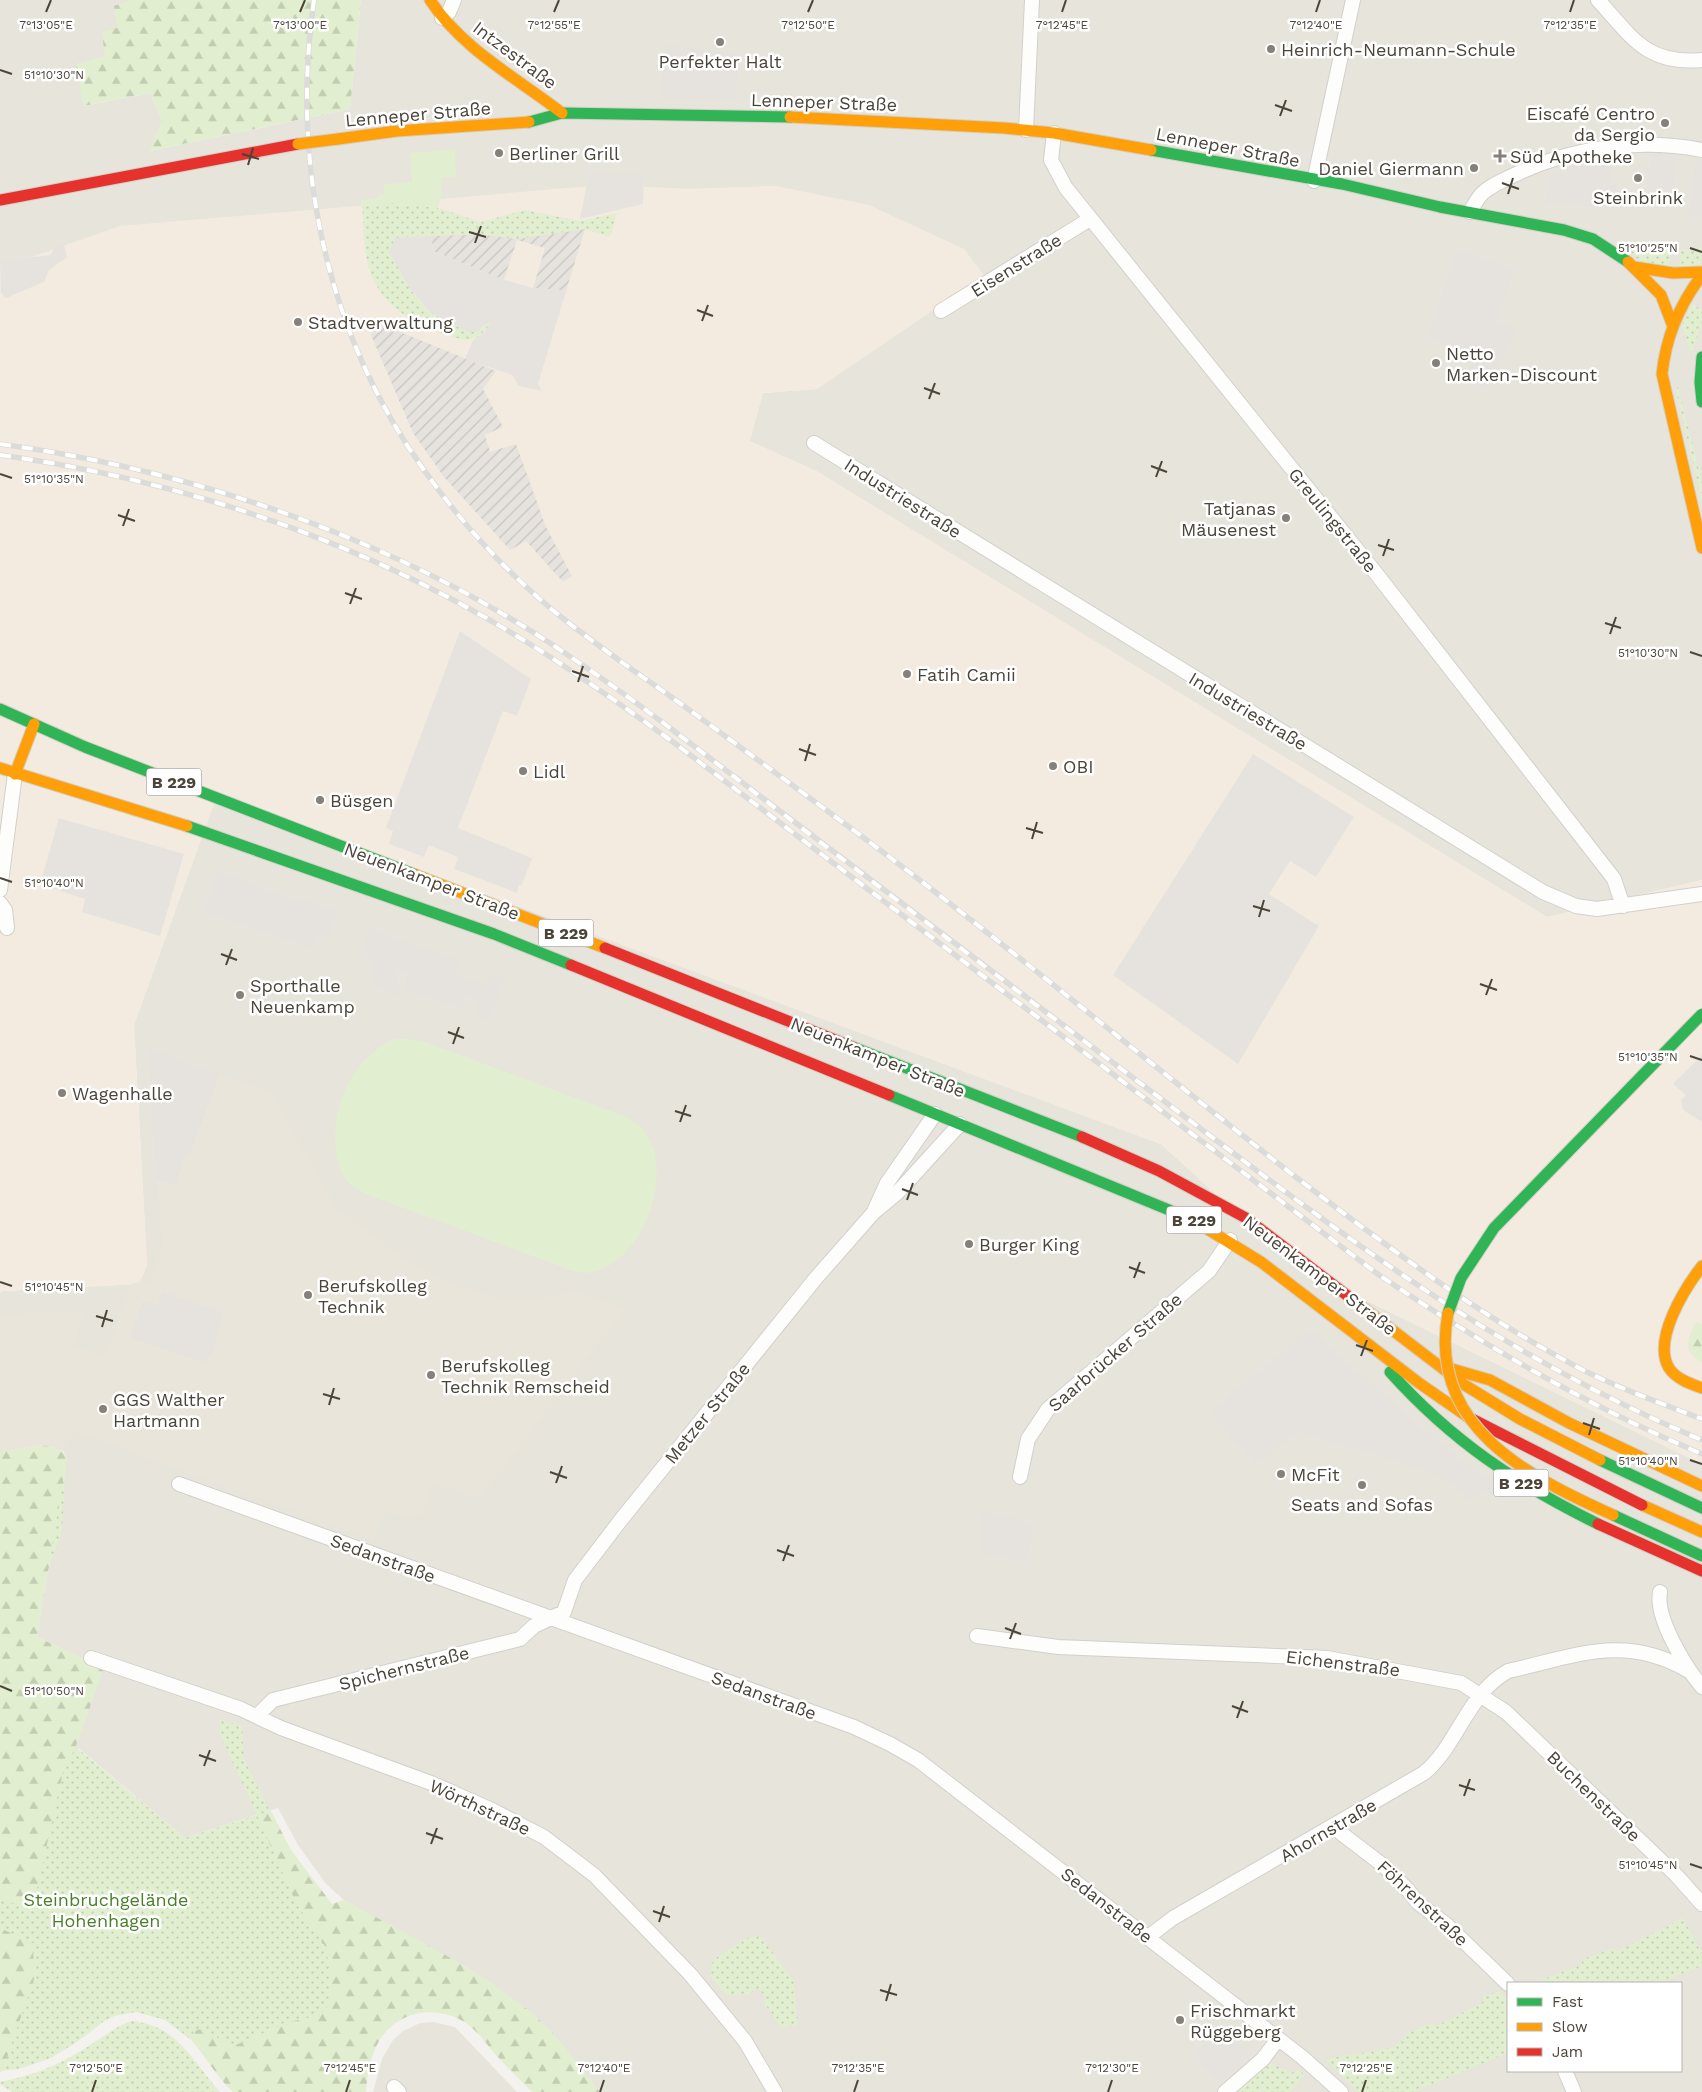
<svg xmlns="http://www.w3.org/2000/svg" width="1702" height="2092" font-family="'Work Sans',sans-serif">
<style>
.residential{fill:#e7e4dc;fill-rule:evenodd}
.commercial{fill:#f3ebdf}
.industrial{fill:url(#industrial-furrows)}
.education{fill:#eae5da}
.grass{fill:url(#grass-dots)}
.forest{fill:url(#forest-firs)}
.garden{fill:#e1eecf}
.parking{fill:#e6e3df}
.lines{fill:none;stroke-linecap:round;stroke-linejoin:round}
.street-casing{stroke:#d2d0cb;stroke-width:16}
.fast-casing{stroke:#d3cfc5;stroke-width:13}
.slow-casing{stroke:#d3cfc5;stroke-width:13}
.jam-casing{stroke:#d3cfc5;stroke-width:13}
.street{stroke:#fdfdfc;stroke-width:14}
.fast{stroke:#30b455;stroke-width:11}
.slow{stroke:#ff9f0a;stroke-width:11}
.jam{stroke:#e5322d;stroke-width:11}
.rail-casing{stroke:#dbdbda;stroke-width:5.5}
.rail{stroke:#fff;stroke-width:4;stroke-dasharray:11;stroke-linecap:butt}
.fast-bridge-casing{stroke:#d3cfc5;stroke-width:13;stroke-linecap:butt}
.slow-bridge-casing{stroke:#d3cfc5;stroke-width:13;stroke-linecap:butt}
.fast-bridge{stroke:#30b455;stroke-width:11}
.slow-bridge{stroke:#ff9f0a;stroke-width:11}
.ticks{fill:none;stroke:#4b4439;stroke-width:2}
.poi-dot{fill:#868178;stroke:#fff;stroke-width:2}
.labels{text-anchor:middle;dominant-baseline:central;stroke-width:5;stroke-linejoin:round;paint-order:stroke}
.shield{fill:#fff;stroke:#817c74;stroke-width:1}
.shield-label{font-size:16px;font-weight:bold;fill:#4b4439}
.poi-label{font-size:18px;fill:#4b4439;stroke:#fff;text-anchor:start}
.street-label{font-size:18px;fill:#4b4439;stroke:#fff}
.park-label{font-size:18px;fill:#4a7f2a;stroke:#fff}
.ticks-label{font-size:12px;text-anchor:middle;fill:#4b4439;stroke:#fff;stroke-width:5;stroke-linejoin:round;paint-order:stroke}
</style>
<defs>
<pattern id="industrial-furrows" width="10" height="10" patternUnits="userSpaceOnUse" patternTransform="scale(1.25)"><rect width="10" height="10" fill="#e6e2de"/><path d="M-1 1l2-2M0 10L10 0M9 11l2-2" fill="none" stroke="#c7c3bf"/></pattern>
<pattern id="grass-dots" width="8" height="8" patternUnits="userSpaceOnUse" patternTransform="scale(1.25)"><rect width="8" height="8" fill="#e1eecf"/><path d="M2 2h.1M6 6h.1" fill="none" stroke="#c3cdb2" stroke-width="1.8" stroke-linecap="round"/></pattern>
<pattern id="forest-firs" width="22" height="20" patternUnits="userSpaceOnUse" patternTransform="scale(1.25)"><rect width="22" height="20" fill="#e1eecf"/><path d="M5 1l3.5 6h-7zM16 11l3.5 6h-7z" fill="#c3cdb2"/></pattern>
</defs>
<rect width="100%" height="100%" fill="#f4f2ee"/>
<path class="residential" d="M0,0H131L105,57L77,64L84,106L150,93L162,120L150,151L350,109L361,0H1702V880L1547,917L1161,684L818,472L749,441L763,393L817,389L776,186L692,189L0,268Z
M217,795L1161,1144L1293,1265L1702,1464V2092H600L559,2041L534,2015L466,1967L344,1900L326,1884L298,1845L278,1808L185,1838L76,1746L103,1668L37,1637L67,1456L63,1451L50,1446L40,1445L0,1452V1293L2,1291L139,1284L147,1265L134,1025ZM1508,1983H1681V2071H1508Z
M433,2022L455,2027L517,2092H373L382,2059L393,2040L403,2031L420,2023Z"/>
<path class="commercial" d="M603,185L692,189L776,186L869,205L964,249L987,279L938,307L817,389L763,393L750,441L818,472L1547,917L1702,880V1464L1293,1265L1161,1144L217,795L134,1025L147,1265L139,1284L2,1291L0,1293V268L120,226Z"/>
<path class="industrial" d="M585,229L566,291L533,288L545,248L517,240L504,280L433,251L431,236L478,234L517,239Z
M373,321L496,371L483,389L503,427L485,435L490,452L516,444L546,527L572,576L563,582L526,541L510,550L444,477L413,433L371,335Z"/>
<path class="education" d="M148,1048L271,1093L338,1210L403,1258L453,1285L503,1299L537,1300L575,1291L624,1310L479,1498L434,1483L422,1514L414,1517L388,1512L380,1522L374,1540L76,1432L68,1438L63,1451L50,1446L40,1445L0,1452V1315L85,1310L73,1347L106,1356L132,1283L150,1282L162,1247Z"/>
<path class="grass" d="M394,203L438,208L481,222L524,210L580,221L617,213L610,237L585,229L517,239L478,234L395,238L411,290L419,301L430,312L482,329L486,324L491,323C484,332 478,340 465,340C427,332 382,310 370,271C363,251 364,227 362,206Z
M1630,244L1671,249L1669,267L1641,263L1629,249Z
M1702,248V262L1699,265L1679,267L1681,249Z
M1692,304L1702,310V322L1693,351L1690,352L1682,325Z
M1678,387L1702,483V502L1676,390Z
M66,1456L62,1531L25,1638L104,1668L76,1747L185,1838L257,1815L220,1735V1720L242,1726L244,1759L297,1866L366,1961L309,2092L190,2039L165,2020L136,2012L114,2016L103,2022L77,2042L51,2058L19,2069L0,2071V1463Z
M1683,1918L1702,1953V1966L1659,1983H1533L1581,1965L1583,1959L1611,1949L1618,1951Z
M760,1936L794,1981L798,2024L793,2027L791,2024L782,2029L763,2001L766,1998L758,1988L748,1995H726L710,1976L713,1960L746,1938Z
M1500,1991L1508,2002V2053L1414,2092H1358L1325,2059L1390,2048L1402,2041L1407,2034L1427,2024L1438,2025L1483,2002V1996Z
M131,2021C177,2024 193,2062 220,2092H12L0,2084V2082C31,2076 57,2066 84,2049C100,2039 113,2028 131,2021Z
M1267,2062L1292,2073L1297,2069L1305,2075L1290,2092H1266L1263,2090L1260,2092H1232Z"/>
<path class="forest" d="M131,0H361L350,109L149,151L162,120L150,93L83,106L76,64L105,57L102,32L117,28L114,6Z
M1696,1322L1702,1324V1362C1681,1352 1688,1338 1696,1322Z
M40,1445C50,1446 60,1448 67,1456L37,1637L104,1668L76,1746L63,1772L34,1903H12L0,1895V1452Z
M271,1811L291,1850L332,1904L344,1900C408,1935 476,1967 533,2014C559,2036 579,2066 600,2092H532C519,2079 507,2067 495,2054C486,2043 477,2031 466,2023C438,2004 397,2010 379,2041C371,2055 367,2075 366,2092H233C216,2077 206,2056 190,2039L195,2030L205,2029L231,2047L289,2022L316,2016L327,2008L332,1977L325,1946L296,1903L257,1815Z
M0,1928L33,1943L34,1979L2,2072H0Z"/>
<path class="garden" d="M455,149L456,177L442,178L441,197L438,208L394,203L362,206L361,200L378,198V195H384V184L412,182L410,153Z
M393,1039H409L425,1042L627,1117C635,1122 642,1127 647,1135C675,1180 639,1271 584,1273C578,1273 571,1270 565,1268L368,1195C359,1190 350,1186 344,1177C339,1171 337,1159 336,1152C330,1106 352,1060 393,1039Z"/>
<path class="parking" d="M665,45L740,54L735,99L660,98Z
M1651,151L1678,153L1671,209L1616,204L1601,208L1545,202L1549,172L1563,174L1579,160L1594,156V160L1606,161L1618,190L1646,193Z
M1696,159L1702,160V216L1689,214Z
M589,174H644L643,204L580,219Z
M431,236L433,251L504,280L533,288L566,291L538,384L542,391L519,386L512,375L465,359L473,340L484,333L491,323L486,324L476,332H468L430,312L411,290L389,252L395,238Z
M64,245L67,257L49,270L44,282L6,298L1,293L0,261L51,255L55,247Z
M1456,249L1515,268L1498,321L1518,331L1485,390L1465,378L1473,363L1429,337Z
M460,631L531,679L517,716L503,711L458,828L532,858L522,885H519L517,893L454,869L458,857L429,845L424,857L389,844L393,831L386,828Z
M1253,754L1354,817L1316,877L1290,861L1269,894L1319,926L1238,1064L1113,975Z
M59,818L184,854L160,936L82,912L85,899L40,884Z
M217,872L283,895L338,910L329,939L317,935L312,949L203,911Z
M369,928L460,961L456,974L486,985L490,973L505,979L490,1020L474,1014L478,1000L467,996L463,1010L404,988L408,973L395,968L401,997L376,988L367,954L360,951Z
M148,1048L220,1074L189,1156L186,1154L175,1185L156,1179Z
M1702,1055V1122L1683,1110L1681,1100L1686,1095L1673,1084Z
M163,1292L224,1313L211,1356L203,1362L130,1338L143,1300L157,1305Z
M1310,1329L1431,1436L1504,1492L1493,1497L1481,1491L1472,1501L1435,1474L1298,1431L1255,1466L1210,1411Z
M982,1512L1035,1523L1027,1562L978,1552L982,1531L978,1530Z
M1224,2027L1249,2055V2061L1220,2085L1193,2054Z"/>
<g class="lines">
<g class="street-casing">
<path id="street" d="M1598,0C1632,37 1646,65 1702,60
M442,18L449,12L454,0
M1026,130L1032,0
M1054,133L1051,160L1066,188L1375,572L1597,857L1614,879L1623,906
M1314,181L1353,0
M1470,212C1473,207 1476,201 1480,196C1487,187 1502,181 1512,176C1571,147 1638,138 1702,150
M941,311L1090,219
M814,443L1543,892L1576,906L1597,909L1702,894
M0,890L15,774
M0,903L5,910L7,928
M875,1209L887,1183L935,1114
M1020,1477L1028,1439L1048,1409L1209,1271L1230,1240
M179,1484L854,1727L890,1744L918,1760L1302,2057L1341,2092
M1660,1592C1655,1618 1686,1668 1702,1687
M977,1636L1058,1647L1327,1658L1461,1683L1506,1712L1676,1875L1702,1904
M91,1658L241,1709L281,1728L431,1783L492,1810L544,1837L594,1875L690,1974L745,2041L775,2092
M257,1716L273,1700L520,1639L534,1626L564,1612L575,1580L620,1521L816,1278L874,1212L898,1192L960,1124
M1333,1827L1384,1866L1408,1890L1417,1902L1447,1925L1508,1984
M1148,1937L1173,1918L1424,1773C1458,1745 1467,1694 1508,1671C1576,1656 1624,1633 1689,1671
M1565,2071L1574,2092
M394,2087L399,2092
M1225,2092L1263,2059L1278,2039"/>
</g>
<g class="fast-casing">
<path id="fast" d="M529,122L562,113L790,117
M1151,150L1342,184L1440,207L1564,230L1593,239L1628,262
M1702,357L1700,382L1702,402
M0,709L85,747L416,875
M187,826L494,934L571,965
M853,1047L1082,1137
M889,1095L1191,1219
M1390,1372C1452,1441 1515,1483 1598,1524
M1600,1460L1702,1508"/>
</g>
<g class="slow-casing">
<path id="slow" d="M430,0C462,49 517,78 562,113
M790,117L1004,128L1054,133L1151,150
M338,139L397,131L529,122
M1628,262L1661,295L1672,324
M1634,267L1673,273L1702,272
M1702,275C1679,305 1666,336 1662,374L1702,548
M0,768L187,826
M15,774L34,724
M416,875L605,948
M1191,1219L1261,1262L1419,1383L1468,1417
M1702,1266C1685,1288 1652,1340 1669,1368C1676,1379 1691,1384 1702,1388
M1357,1303L1463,1384L1520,1419L1600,1460
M1452,1369L1490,1380L1569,1423L1702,1486
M1642,1505L1702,1532"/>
</g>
<g class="jam-casing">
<path id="jam" d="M0,200L298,144
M605,948L853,1047
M571,965L889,1095
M1082,1137L1159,1171L1246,1218L1357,1303
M1468,1417L1642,1505
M1598,1524L1702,1571"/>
</g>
<use href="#street" class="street"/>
<use href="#fast" class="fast"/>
<use href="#slow" class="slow"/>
<use href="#jam" class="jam"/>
<g class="rail-casing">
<path id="rail" d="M314,0C290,164 327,335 424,470C462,524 509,575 560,616C601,649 645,678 688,709C759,761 830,812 900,865C1034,967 1164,1075 1297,1178C1389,1248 1482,1318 1585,1371C1623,1390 1663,1404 1702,1419
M0,444C189,470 378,534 539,636C587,667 633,700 678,734C834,853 991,971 1148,1089C1328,1224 1492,1353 1702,1440
M0,455C188,481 372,545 533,646C581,676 627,709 673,742L1379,1275C1482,1344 1587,1406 1702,1454"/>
</g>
<use href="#rail" class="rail"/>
<g class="fast-bridge-casing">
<path id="fast-bridge" d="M1448,1313L1461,1278L1494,1228L1702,1014
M1613,1515L1702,1556"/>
</g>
<g class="slow-bridge-casing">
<path id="slow-bridge" d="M298,144L338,139
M1448,1313C1427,1426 1527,1476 1613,1515"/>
</g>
<use href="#fast-bridge" class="fast-bridge"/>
<use href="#slow-bridge" class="slow-bridge"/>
</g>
<path class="ticks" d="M46,12L51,0M300,12L305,0M554,12L559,0M808,12L813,0M1062,12L1066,0M1316,12L1320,0M1570,12L1574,0M0,70L12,74M1275,105L1292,111M1280,116L1286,100M242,154L259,159M248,165L253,148M1502,183L1519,189M1508,194L1513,178M469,232L486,237M475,243L481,226M1690,248L1702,252M697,310L713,316M702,321L708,305M924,388L940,394M929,399L935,383M1151,466L1167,472M0,474L12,478M1156,477L1162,461M118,515L135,521M123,526L129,509M1378,545L1394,550M1383,556L1389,539M345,593L362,599M350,604L356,588M1605,623L1621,628M1610,634L1616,617M1690,652L1702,656M572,671L589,677M578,682L583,666M799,749L816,755M805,761L810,744M1026,828L1043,833M1032,839L1037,822M0,878L12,882M1253,906L1270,911M1259,917L1264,900M221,954L237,960M226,965L232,949M1480,984L1497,990M1486,995L1492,979M448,1032L464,1038M453,1044L459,1027M1690,1056L1702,1060M675,1111L691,1116M680,1122L686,1105M902,1189L918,1195M907,1200L913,1183M1129,1267L1145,1273M1134,1278L1140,1262M0,1282L12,1286M96,1316L113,1321M102,1327L107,1310M1356,1345L1373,1351M1361,1356L1367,1340M323,1394L340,1399M329,1405L334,1388M1583,1423L1600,1429M1589,1435L1594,1418M1690,1460L1702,1464M550,1472L567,1478M556,1483L562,1466M777,1550L794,1556M783,1561L789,1545M1005,1628L1021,1634M1010,1639L1016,1623M0,1686L12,1691M1232,1706L1248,1712M1237,1718L1243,1701M199,1755L216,1761M204,1766L210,1750M1459,1785L1475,1790M1464,1796L1470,1779M426,1833L443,1839M431,1844L437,1828M1690,1864L1702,1868M653,1911L670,1917M659,1922L664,1906M880,1990L897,1995M886,2001L891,1984M92,2092L96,2080M346,2092L350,2080M600,2092L604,2080M854,2092L858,2080M1108,2092L1112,2080M1362,2092L1366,2080"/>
<g class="poi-dot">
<circle cx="720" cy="42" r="5"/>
<circle cx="1271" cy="49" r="5"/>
<circle cx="1665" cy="123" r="5"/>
<circle cx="499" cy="153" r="5"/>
<path d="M1497.5 148.5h5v5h5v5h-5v5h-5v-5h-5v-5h5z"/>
<circle cx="1474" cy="168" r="5"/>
<circle cx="1638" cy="178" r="5"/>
<circle cx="298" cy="322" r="5"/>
<circle cx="1436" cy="363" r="5"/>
<circle cx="1286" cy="518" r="5"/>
<circle cx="907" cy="674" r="5"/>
<circle cx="1053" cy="766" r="5"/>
<circle cx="523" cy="771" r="5"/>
<circle cx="320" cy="800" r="5"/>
<circle cx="240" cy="995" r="5"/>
<circle cx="62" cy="1093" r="5"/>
<circle cx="969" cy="1244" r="5"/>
<circle cx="308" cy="1295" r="5"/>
<circle cx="431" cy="1375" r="5"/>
<circle cx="103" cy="1409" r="5"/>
<circle cx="1281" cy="1474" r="5"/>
<circle cx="1362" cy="1485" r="5"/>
<circle cx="1180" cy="2020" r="5"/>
</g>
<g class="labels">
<g class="shield">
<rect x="146.5" y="768.5" width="55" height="27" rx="4"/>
<rect x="538.5" y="919.5" width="55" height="27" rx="4"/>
<rect x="1166.5" y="1206.5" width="55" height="27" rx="4"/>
<rect x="1493.5" y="1469.5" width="55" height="27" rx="4"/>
</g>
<g class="shield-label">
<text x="174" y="782">B 229</text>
<text x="566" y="933">B 229</text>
<text x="1194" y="1220">B 229</text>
<text x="1521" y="1483">B 229</text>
</g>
<g class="poi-label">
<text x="1281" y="49">Heinrich-Neumann-Schule</text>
<text x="720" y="61" text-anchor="middle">Perfekter Halt</text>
<text x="1655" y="113" text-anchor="end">Eiscafé Centro<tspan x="1655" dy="21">da Sergio</tspan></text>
<text x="509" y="153">Berliner Grill</text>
<text x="1510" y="156">Süd Apotheke</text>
<text x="1464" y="168" text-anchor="end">Daniel Giermann</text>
<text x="1638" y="197" text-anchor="middle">Steinbrink</text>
<text x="308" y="322">Stadtverwaltung</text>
<text x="1446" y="353">Netto<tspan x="1446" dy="21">Marken-Discount</tspan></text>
<text x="1276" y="508" text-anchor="end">Tatjanas<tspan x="1276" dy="21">Mäusenest</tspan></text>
<text x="917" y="674">Fatih Camii</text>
<text x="1063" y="766">OBI</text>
<text x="533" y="771">Lidl</text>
<text x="330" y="800">Büsgen</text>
<text x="250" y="985">Sporthalle<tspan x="250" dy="21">Neuenkamp</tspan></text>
<text x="72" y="1093">Wagenhalle</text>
<text x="979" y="1244">Burger King</text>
<text x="318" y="1285">Berufskolleg<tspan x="318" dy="21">Technik</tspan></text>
<text x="441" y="1365">Berufskolleg<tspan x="441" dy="21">Technik Remscheid</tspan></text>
<text x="113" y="1399">GGS Walther<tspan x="113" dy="21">Hartmann</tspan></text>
<text x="1291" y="1474">McFit</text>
<text x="1362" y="1504" text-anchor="middle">Seats and Sofas</text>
<text x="1190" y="2010">Frischmarkt<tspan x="1190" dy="21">Rüggeberg</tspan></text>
</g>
<g class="street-label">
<text transform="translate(515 55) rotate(37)">Intzestraße</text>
<text transform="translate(824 102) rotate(2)">Lenneper Straße</text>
<text transform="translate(418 114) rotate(-5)">Lenneper Straße</text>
<text transform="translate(1228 147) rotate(11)">Lenneper Straße</text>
<text transform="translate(1016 265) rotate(-32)">Eisenstraße</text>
<text transform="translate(903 498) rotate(32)">Industriestraße</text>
<text transform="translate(1333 520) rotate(51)">Greulingstraße</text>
<text transform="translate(1248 711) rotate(31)">Industriestraße</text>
<text transform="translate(432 881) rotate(21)">Neuenkamper Straße</text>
<text transform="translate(878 1057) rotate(22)">Neuenkamper Straße</text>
<text transform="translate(1320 1275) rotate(37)">Neuenkamper Straße</text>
<text transform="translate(1115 1352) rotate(-41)">Saarbrücker Straße</text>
<text transform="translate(707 1413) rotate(-51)">Metzer Straße</text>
<text transform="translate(383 1558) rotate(20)">Sedanstraße</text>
<text transform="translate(1343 1663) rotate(7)">Eichenstraße</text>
<text transform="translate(404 1668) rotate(-14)">Spichernstraße</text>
<text transform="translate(764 1695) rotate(20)">Sedanstraße</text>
<text transform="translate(1594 1796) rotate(44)">Buchenstraße</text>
<text transform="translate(480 1807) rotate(25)">Wörthstraße</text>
<text transform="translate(1328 1830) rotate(-30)">Ahornstraße</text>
<text transform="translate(1423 1903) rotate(43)">Föhrenstraße</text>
<text transform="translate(1107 1905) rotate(38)">Sedanstraße</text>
</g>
<g class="park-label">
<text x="106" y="1899">Steinbruchgelände<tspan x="106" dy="21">Hohenhagen</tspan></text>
</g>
</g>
<g class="ticks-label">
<text x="46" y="29">7°13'05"E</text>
<text x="300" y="29">7°13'00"E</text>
<text x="554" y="29">7°12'55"E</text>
<text x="808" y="29">7°12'50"E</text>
<text x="1062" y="29">7°12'45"E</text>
<text x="1316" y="29">7°12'40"E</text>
<text x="1570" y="29">7°12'35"E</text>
<text x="54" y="79">51°10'30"N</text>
<text x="1648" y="252">51°10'25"N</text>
<text x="54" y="483">51°10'35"N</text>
<text x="1648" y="657">51°10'30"N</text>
<text x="54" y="887">51°10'40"N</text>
<text x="1648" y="1061">51°10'35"N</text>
<text x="54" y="1291">51°10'45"N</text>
<text x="1648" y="1465">51°10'40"N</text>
<text x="54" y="1695">51°10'50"N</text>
<text x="1648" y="1869">51°10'45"N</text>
<text x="96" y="2072">7°12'50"E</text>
<text x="350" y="2072">7°12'45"E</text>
<text x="604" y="2072">7°12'40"E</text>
<text x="858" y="2072">7°12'35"E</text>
<text x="1112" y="2072">7°12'30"E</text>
<text x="1366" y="2072">7°12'25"E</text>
</g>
<rect x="1507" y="1982" width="175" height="90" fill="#ffffff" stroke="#b7b4b0"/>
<rect x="1517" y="1998" width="25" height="8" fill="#30b455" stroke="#b7b4b0"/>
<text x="1552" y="2007" font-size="15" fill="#4b4439">Fast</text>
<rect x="1517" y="2023" width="25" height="8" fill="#ff9f0a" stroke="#b7b4b0"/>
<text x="1552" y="2032" font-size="15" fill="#4b4439">Slow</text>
<rect x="1517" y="2048" width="25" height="8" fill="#e5322d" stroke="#b7b4b0"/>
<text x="1552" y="2057" font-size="15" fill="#4b4439">Jam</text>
</svg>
